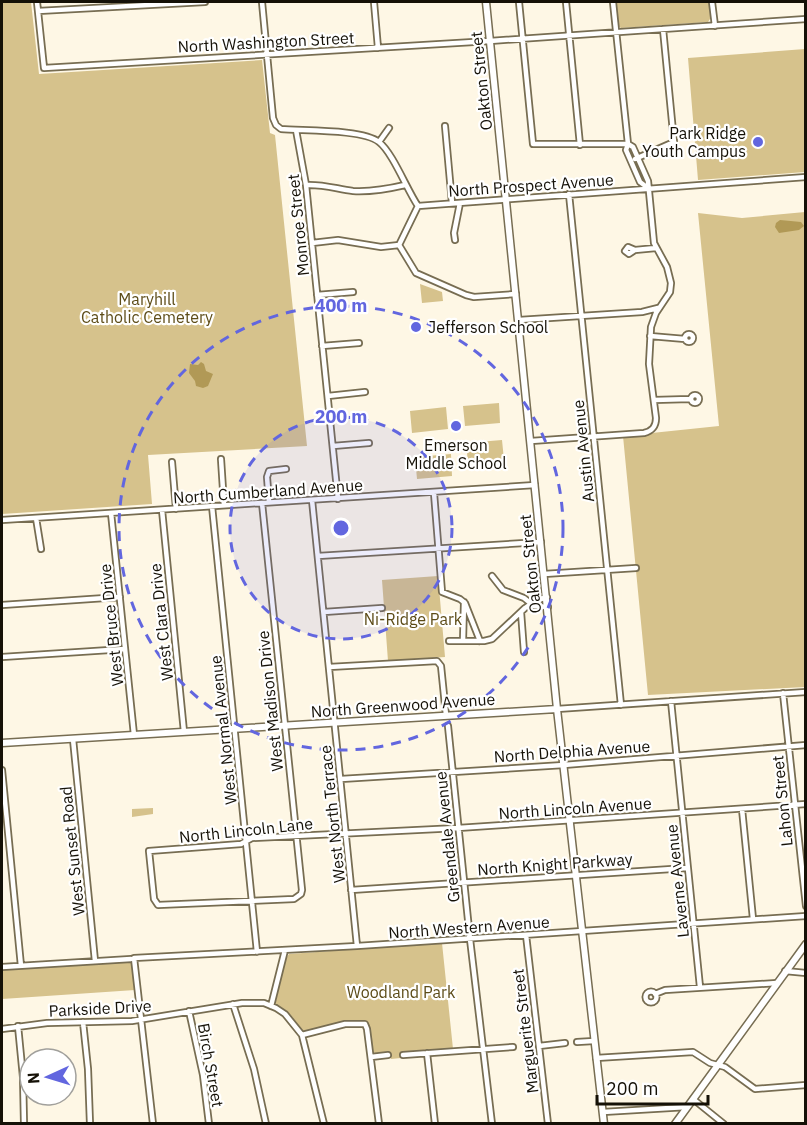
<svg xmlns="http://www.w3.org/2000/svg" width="807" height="1125" font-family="'IBM Plex Sans',sans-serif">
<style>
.green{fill:#d6c28c}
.water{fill:#b19956}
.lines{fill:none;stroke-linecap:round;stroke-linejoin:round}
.minor-casing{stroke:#776d52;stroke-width:8}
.major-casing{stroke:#776d52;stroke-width:9}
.minor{stroke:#fff;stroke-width:4.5}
.major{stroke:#fff;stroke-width:6}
.ring{fill:none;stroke:#6266df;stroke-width:3;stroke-dasharray:10 8}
.poi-dot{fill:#6266df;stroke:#fff;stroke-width:2}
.labels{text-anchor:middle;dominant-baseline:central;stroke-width:4.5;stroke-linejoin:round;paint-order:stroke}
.street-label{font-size:16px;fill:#151107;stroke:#fff}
.poi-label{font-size:16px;fill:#151107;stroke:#fff;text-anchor:end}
.park-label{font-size:16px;fill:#5d4c18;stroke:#fff}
.centre{fill:#6266df;stroke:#fff;stroke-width:3}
.ring-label{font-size:18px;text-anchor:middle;font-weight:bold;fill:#6266df;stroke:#fff;stroke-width:4.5;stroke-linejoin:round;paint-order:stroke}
</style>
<rect width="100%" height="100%" fill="#fef7e5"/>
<path class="green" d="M2,2H31L39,74L262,60L270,133L275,135L307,446L148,455L152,504L2,514Z
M616,2H711L712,16L708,22L621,28L617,25Z
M805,49V172L698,180L688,58Z
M805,212V687L648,695L623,436L719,426L698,213L742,218Z
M420,284L442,292L443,301L422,303Z
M499,403L500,423L465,426L463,406Z
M446,407L448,429L412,433L410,411Z
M502,440L504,460L468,463L466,443Z
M451,454L452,476L417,479L415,457Z
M438,576L445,657L388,661L382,580Z
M153,808V814L132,817V809Z
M442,943L453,1049L400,1052L401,1058L391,1059L390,1053L376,1054L373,1052L370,1028L364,1020L331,1025L303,1032L292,1017L275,1005L286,958L289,954Z
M132,960L135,990L2,999V969Z"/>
<path class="water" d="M780,220L801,222L804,226L799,230L779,233L775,227L776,223Z
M201,362L204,364L206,371L213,374L208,386L203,388L196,386L195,381L189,373L190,364L198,365Z"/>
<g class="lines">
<g class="minor-casing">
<path id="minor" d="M37,2L44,68L490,41L806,19
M262,2L273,118L276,125L281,129C303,131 363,129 379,142C393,153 407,190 418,206
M374,2L378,48
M519,2L533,144H628
M566,2L580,145
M613,2L628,144L626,150L640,182L648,188
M712,2L715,26
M38,11L205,2
M445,126L452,203
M296,130L306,185L338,499
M379,142L389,128
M635,159L674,142L663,29
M306,185C323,184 337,189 353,191C371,192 388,189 405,185
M569,194L621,705
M418,206L806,177
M418,206L399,245L416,273L466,295L474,297L516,294
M455,240L454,233L460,203
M312,243L338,240L381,247L399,245
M635,250L628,247L625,251L629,254L635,250L656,248
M317,295L353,292
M519,320L642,312L658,308
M685 338a4 4 0 1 1 8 0a4 4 0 1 1-8 0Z
M650,336L685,339
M322,346L359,343
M691 399a4 4 0 1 1 8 0a4 4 0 1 1-8 0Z
M328,396L365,392
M654,400L690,399
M531,441L644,433C652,431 656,427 656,418L649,364L651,327L656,313L670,292L671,283L667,267L654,243L648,181L633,147L628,144
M333,446L369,443
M221,459L224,505
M172,462L176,509
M434,493L442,592L460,599L465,603L480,641
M312,500L357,946
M269,502L267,477L269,471L286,469
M262,503C275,632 288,761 302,890L301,894L294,899L158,905L154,899L149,851L241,844L252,838L458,828L806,804
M212,506L257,952
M162,510L184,732
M111,513L134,735
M36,518L41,549
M2,520L535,485
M318,556L541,542
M544,574L636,568
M492,576L503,590L524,598L534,606L548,607
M2,605L120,597
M324,612L382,608
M521,612L524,652
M449,641H484L492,639L525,608L535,601L547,597
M463,641L464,602
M2,657L125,649
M329,667L437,661L441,666L446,715
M783,693L806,906
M671,701L700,987
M557,709L806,692
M448,726L470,939L492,1124
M73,739L95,961
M2,770L21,966
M341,779L564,765L806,745
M742,809L753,919
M351,890L687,868
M526,935L548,1124
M2,967L131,959
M785,971L806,973
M645.5 997a5.5 5.5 0 1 1 11 0a5.5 5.5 0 1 1-11 0Z
M655,994L665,990L777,983
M233,1004L254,1069L266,1124
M271,1006L285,950
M189,1011L203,1075L209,1124
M83,1022L88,1069L90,1124
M18,1026L23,1077L24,1124
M2,1029L47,1023L132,1021L242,1003H264L276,1008L285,1014L302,1035L324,1124
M302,1035L345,1024H365L367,1029L379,1124
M577,1042L594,1041
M539,1046L565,1043
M427,1053L435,1124
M403,1055L513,1047
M371,1057L388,1055
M596,1058L693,1052L710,1063L725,1067L755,1089L806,1085
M693,1099L724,1124
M603,1112L687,1107
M153,1124L134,958L357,946L806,916"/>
</g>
<g class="major-casing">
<path id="major" d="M486,2L557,709L604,1124
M2,743L557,709
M675,1124L806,944"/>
</g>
<use href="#minor" class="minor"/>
<use href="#major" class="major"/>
</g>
<circle cx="341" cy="528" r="111" fill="#6266df" fill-opacity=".12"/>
<g class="ring">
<circle cx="341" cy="528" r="111"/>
<circle cx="341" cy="528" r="222"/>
</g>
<g class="poi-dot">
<circle cx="758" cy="142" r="6"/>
<circle cx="416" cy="327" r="6"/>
<circle cx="456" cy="426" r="6"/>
</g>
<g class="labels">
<g class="street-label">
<text transform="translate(266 42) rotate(-3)">North Washington Street</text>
<text transform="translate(481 81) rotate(-96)">Oakton Street</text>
<text transform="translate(531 185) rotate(-4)">North Prospect Avenue</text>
<text transform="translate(298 225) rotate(-96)">Monroe Street</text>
<text transform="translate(583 451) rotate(-96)">Austin Avenue</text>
<text transform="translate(268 491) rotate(-4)">North Cumberland Avenue</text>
<text transform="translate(530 564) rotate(-96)">Oakton Street</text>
<text transform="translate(161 622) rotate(-96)">West Clara Drive</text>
<text transform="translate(111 625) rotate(-96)">West Bruce Drive</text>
<text transform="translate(270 701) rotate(-96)">West Madison Drive</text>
<text transform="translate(403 705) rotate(-4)">North Greenwood Avenue</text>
<text transform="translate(223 730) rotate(-96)">West Normal Avenue</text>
<text transform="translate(572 751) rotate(-4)">North Delphia Avenue</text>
<text transform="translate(782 801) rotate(-96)">Lahon Street</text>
<text transform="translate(575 808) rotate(-4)">North Lincoln Avenue</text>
<text transform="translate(332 814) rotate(-96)">West North Terrace</text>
<text transform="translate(246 830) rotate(-6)">North Lincoln Lane</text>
<text transform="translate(447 837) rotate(-96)">Greendale Avenue</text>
<text transform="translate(72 851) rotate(-96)">West Sunset Road</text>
<text transform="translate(555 864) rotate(-4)">North Knight Parkway</text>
<text transform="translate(677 881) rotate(-96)">Laverne Avenue</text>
<text transform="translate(469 927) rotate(-4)">North Western Avenue</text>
<text transform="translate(100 1008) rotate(-3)">Parkside Drive</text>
<text transform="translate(525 1031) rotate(-97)">Marguerite Street</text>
<text transform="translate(211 1065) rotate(80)">Birch Street</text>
</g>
<g class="poi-label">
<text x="746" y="133">Park Ridge<tspan x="746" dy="18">Youth Campus</tspan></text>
<text x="428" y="327" text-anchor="start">Jefferson School</text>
<text x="456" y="445" text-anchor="middle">Emerson<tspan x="456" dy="18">Middle School</tspan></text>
</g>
<g class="park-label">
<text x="147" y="299">Maryhill<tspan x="147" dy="18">Catholic Cemetery</tspan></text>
<text x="413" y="619">Ni-Ridge Park</text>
<text x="401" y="992">Woodland Park</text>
</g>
</g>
<circle cx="341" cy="528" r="9" class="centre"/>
<g class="ring-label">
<text x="341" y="312">400 m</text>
<text x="341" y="423">200 m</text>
</g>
<rect width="807" height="1125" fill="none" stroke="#151107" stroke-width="6"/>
<g transform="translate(48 1077) rotate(266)"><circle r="28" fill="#ffffff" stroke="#a1a09c" stroke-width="1.5"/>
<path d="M0-4.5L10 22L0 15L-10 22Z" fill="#6266df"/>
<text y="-9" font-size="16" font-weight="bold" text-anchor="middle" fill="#151107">N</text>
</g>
<path d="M597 1095v9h111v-9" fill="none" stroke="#151107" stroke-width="3"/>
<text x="606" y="1095" font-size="18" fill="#151107" stroke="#ffffff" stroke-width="4.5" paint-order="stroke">200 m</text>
</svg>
